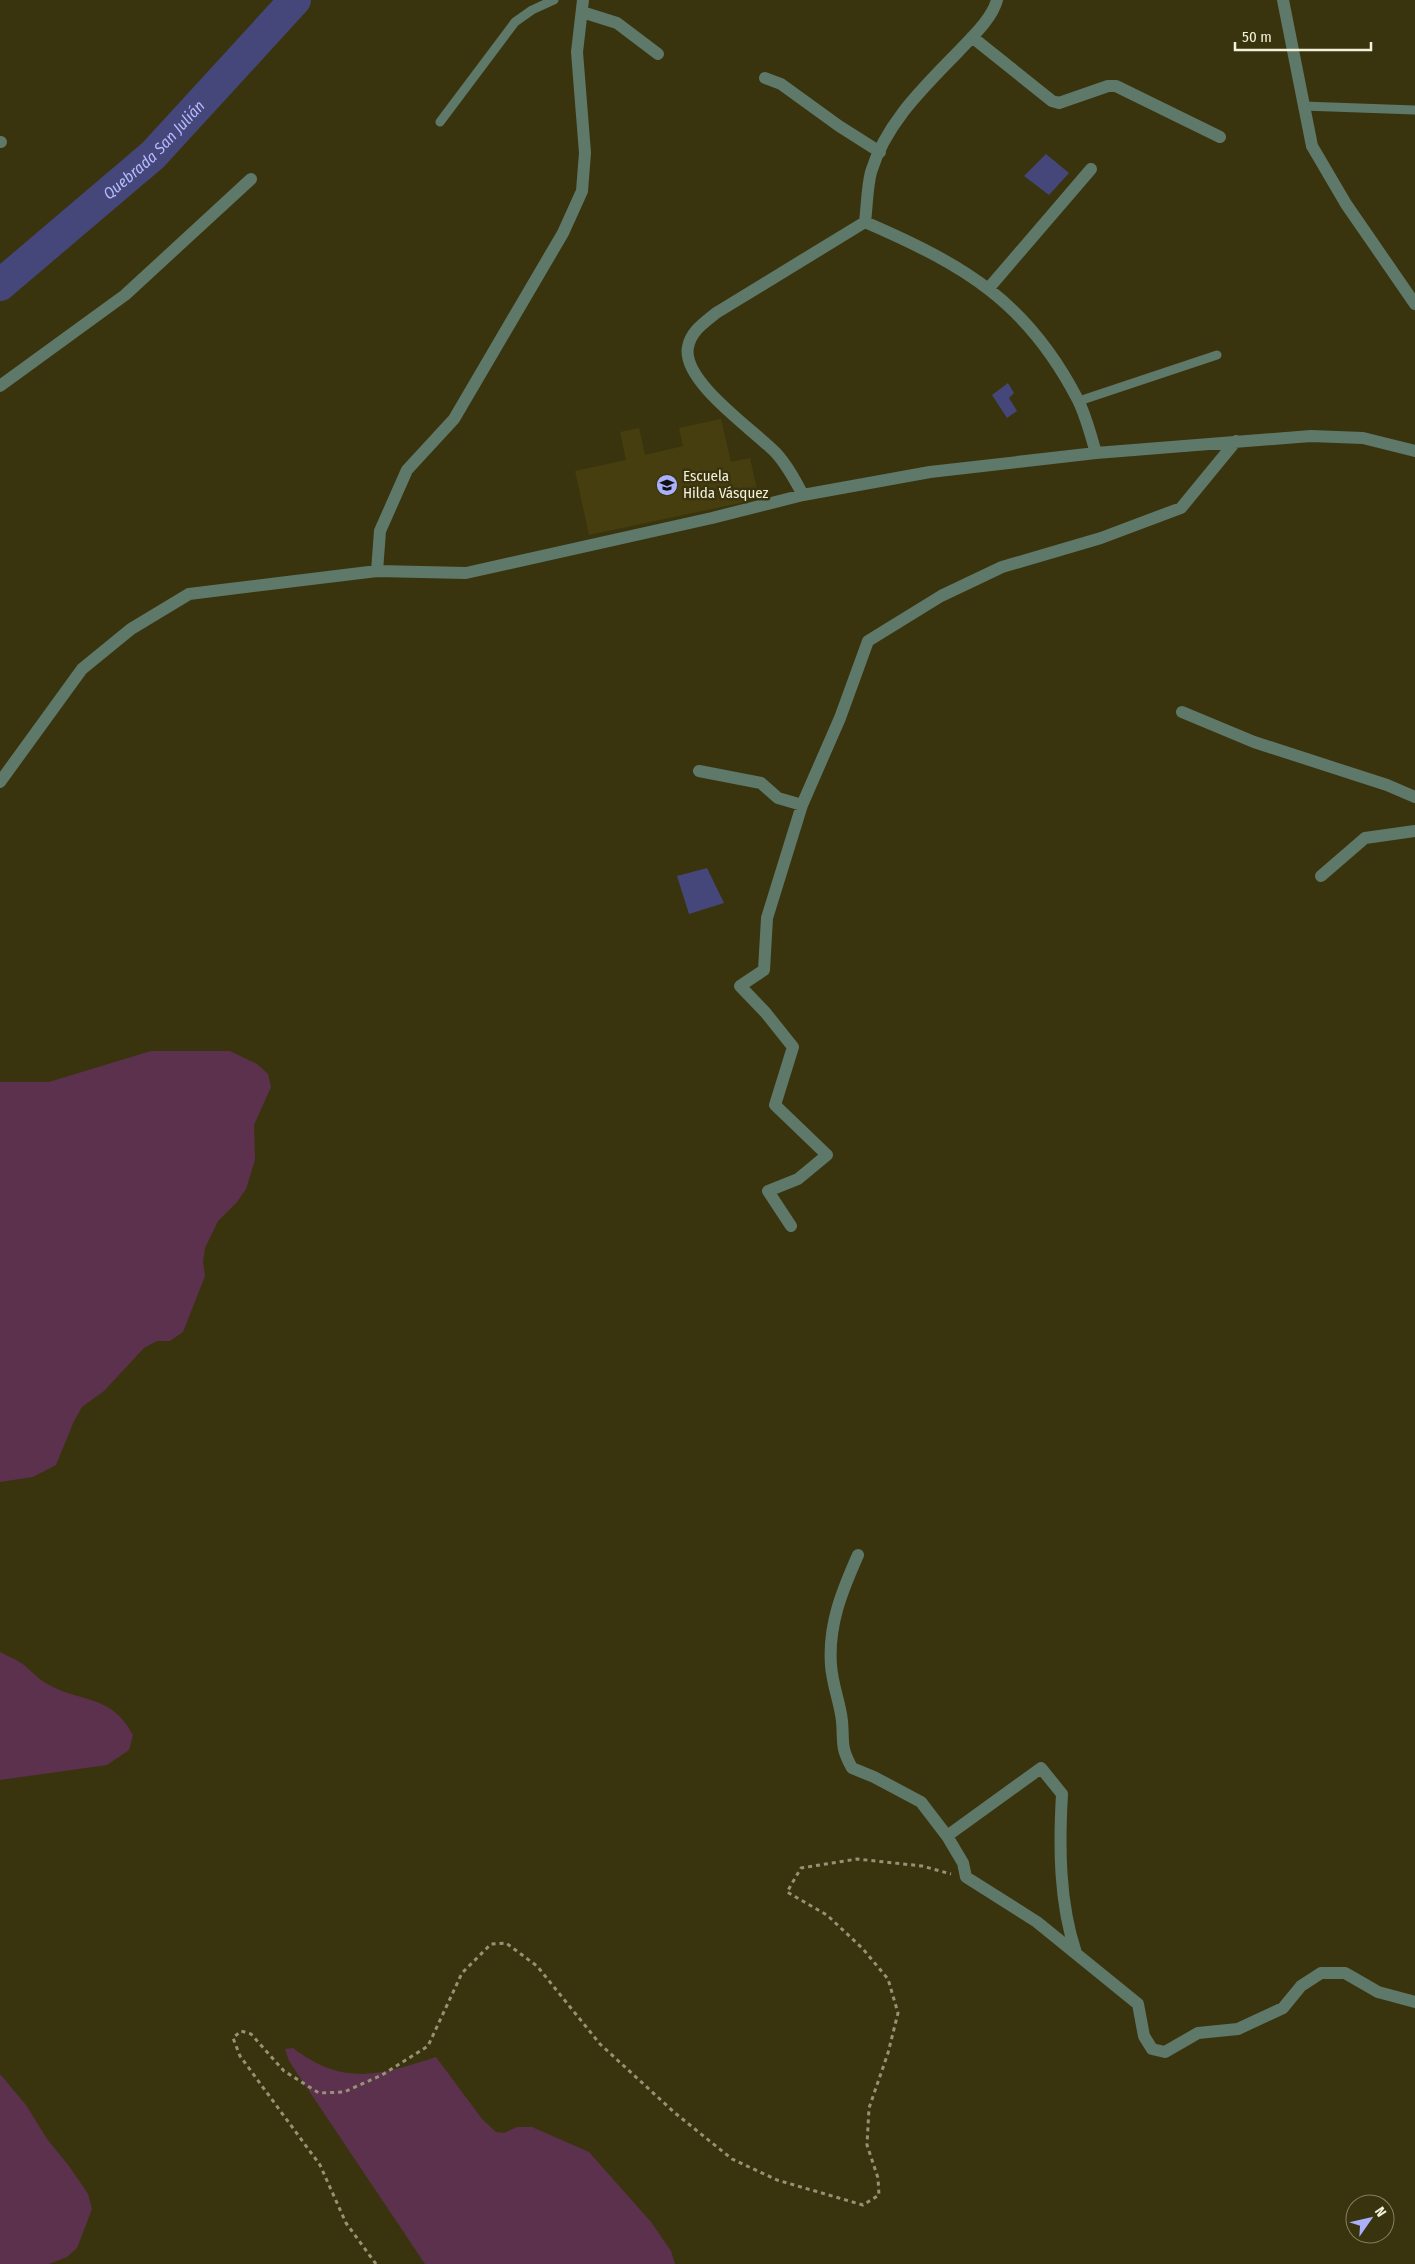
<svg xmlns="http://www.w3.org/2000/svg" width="1415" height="2264" font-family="'Fira Sans Condensed',sans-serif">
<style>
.built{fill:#463e0f}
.green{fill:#5b314d}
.water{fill:#45477b}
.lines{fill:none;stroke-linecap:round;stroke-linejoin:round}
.river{stroke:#45477b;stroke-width:32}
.path{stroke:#979275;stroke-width:3;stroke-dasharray:4 4;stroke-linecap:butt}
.service{stroke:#5e796a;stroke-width:9}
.minor{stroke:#5e796a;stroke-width:12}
.labels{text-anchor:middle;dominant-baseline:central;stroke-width:5;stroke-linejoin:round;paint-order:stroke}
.poi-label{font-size:15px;fill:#f3f0db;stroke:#3a340e;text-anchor:start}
.water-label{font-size:16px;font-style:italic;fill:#b4bafc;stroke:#3a340e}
</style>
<rect width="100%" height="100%" fill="#3a340e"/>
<path class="built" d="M721,419L731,462L750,458L759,499L589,535L575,471L626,460L620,432L639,428L645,455L683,446L679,428Z"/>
<path class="green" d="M151,1051H230L257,1064L268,1074L271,1087L254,1125L255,1160L246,1189L237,1202L218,1221L205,1248L203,1262L205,1276L183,1332L170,1341H157L144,1348L104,1391L82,1407L74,1421L56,1465L33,1477L0,1482V1082H49Z
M0,1652C7,1656 14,1658 21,1663C29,1668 36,1677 44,1682C79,1704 110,1692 133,1735L129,1750L107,1765L0,1780Z
M293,2048C344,2087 380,2075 436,2057L482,2119L496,2132L504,2133L517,2127H532L589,2152L651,2222L671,2251L675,2264H425L289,2061L285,2049Z
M0,2074L26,2105L47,2139L69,2166L88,2194L92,2209L77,2248L67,2257L49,2264H0Z"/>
<path class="water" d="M1046,154L1069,173L1049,195L1024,176Z
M1008,383L1014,393L1009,398L1017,411L1007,418L992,395Z
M707,868L724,903L689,914L677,876Z"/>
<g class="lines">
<path class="river" id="s1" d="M0,285L153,155L295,0"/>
<path class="path" d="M376,2264L346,2223L320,2165L240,2056L233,2038L241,2031L251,2034L284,2071L319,2093L344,2092L382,2075L428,2046L462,1973L491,1944L506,1943L537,1966L600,2044L675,2113L732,2159L777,2180L863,2205L879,2195L878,2178L867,2145L869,2108L888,2053L898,2013L888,1979L863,1949L827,1915L787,1892L801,1868L857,1859L922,1866L951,1874"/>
<path class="service" d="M1303,106L1415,110
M440,122L515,22L532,10L554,0
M1079,401L1217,355"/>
<path class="minor" d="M1283,0L1312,146L1346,204L1415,304
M582,12L617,23L658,54
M972,37L1052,101L1059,103L1108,86H1116L1220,137
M765,78L781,84L839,126L880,152
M0,142H1
M865,222C964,265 1027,301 1078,400C1086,416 1091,436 1096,453
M988,289L1091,169
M0,386L125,295L251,179
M803,495C795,480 787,465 776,453C754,430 681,381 688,347C691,331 704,323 716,313L865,222C867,206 867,188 871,172C886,123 923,88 958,52C971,38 992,19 997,0
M377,571L380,531L407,470L454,419L563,233L582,191L585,153L577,52L583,0
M1182,712L1254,742L1387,785L1415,797
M699,771L761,783L778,798L802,805
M0,782L82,669L131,629L189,594L377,571L466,573L712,518L803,495L930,472L1096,453L1311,436L1363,438L1415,451
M1321,876L1365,838L1415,831
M791,1226L768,1191L798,1179L827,1155L775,1105L793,1047L765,1012L740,986L764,970L767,918L802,805L840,718L868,641L941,596L1002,567L1101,538L1181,508L1236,441
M858,1555C842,1591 828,1625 831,1665C832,1684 840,1702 842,1721C844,1744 840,1746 852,1768L874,1777L921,1802L947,1836
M1076,1953C1059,1902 1059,1846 1062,1794L1041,1768L947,1836L963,1863L966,1877L1037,1922L1138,2004L1144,2036L1152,2049L1165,2052L1198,2033L1238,2029L1283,2008L1301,1986L1321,1973H1345L1378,1992L1415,2002"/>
</g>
<defs>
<g id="school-disc" transform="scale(1.125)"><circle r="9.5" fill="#aab0fb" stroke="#3a340e"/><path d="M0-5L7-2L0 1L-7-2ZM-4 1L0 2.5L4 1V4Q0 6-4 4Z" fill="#111"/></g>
</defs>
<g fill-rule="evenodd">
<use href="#school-disc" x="667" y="485"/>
</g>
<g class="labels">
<g class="poi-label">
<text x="683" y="476">Escuela<tspan x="683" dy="17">Hilda Vásquez</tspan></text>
</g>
<g class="water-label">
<text stroke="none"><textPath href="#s1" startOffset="205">Quebrada San Julián</textPath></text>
</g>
</g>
<g transform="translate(1370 2219) rotate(56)"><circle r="24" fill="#3a340e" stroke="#847f60"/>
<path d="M0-4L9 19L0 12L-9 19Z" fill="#aab0fb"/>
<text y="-8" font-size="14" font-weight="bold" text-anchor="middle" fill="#f3f0db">N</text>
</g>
<path d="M1235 42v8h136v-8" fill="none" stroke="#f3f0db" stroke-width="2.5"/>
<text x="1242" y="42" font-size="15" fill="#f3f0db" stroke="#3a340e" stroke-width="4" paint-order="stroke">50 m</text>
</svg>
